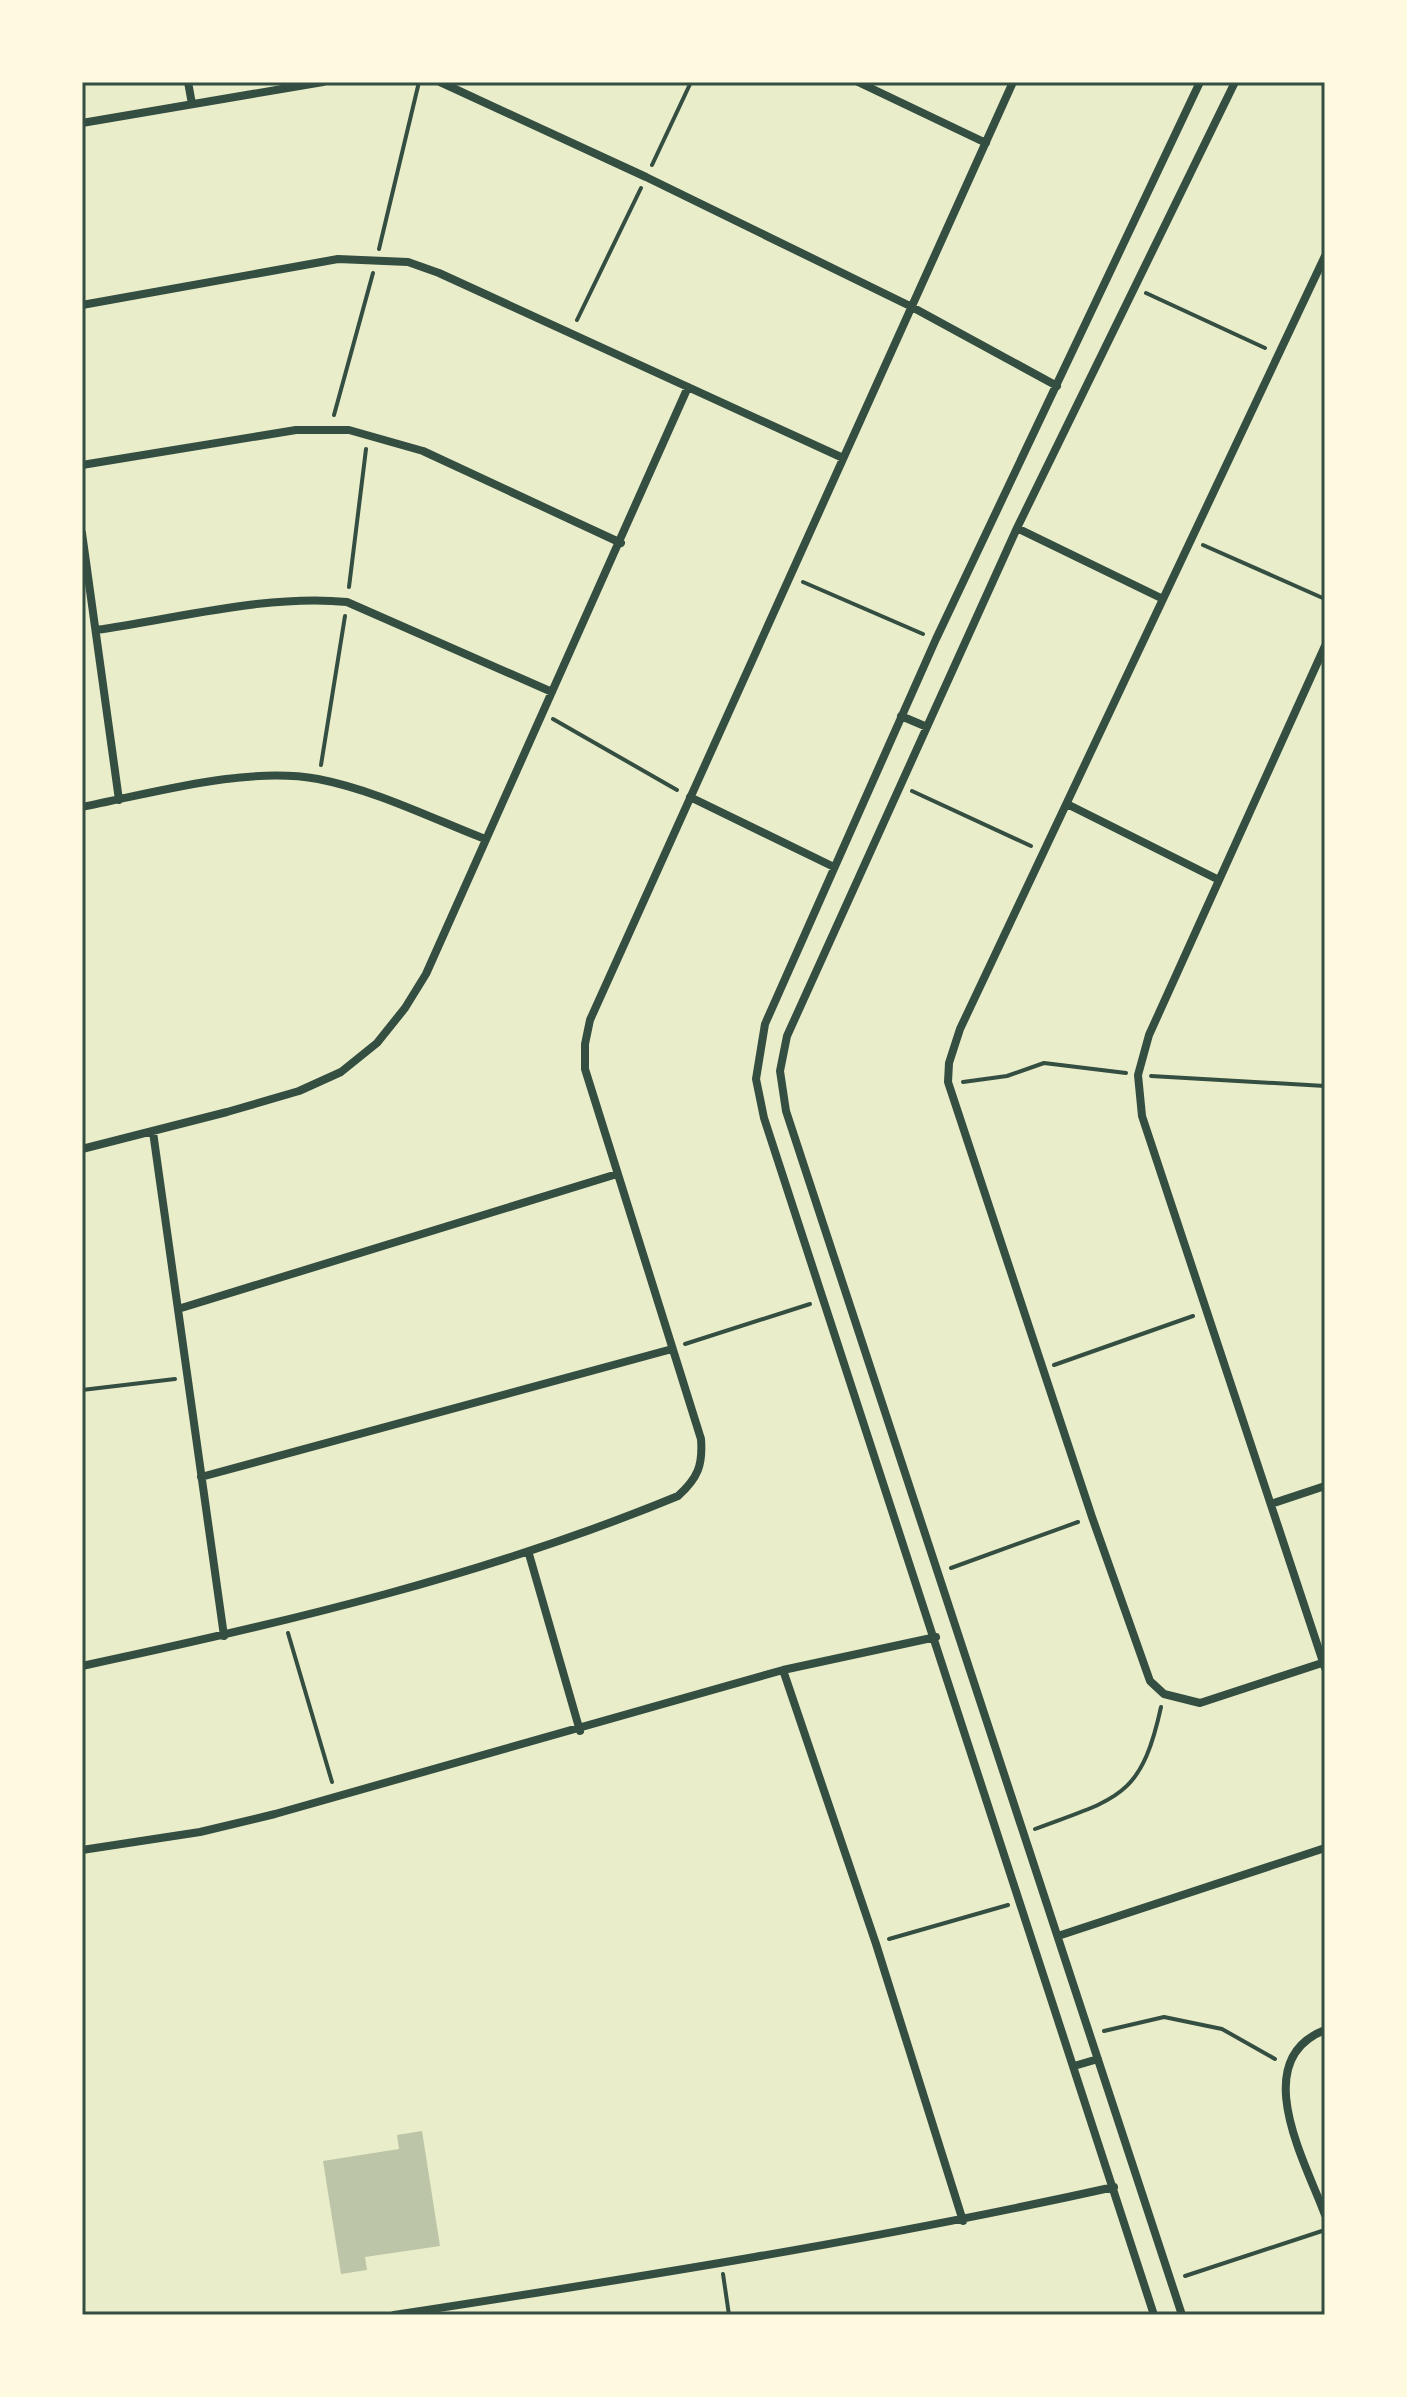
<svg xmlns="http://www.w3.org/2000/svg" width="1407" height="2397" font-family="Roboto,sans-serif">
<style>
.building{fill:#bcc5a7}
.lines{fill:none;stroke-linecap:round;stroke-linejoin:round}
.path{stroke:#344e41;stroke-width:4}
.minor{stroke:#344e41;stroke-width:8}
.neatline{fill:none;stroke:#344e41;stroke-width:3}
</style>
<rect width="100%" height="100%" fill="#e9edc9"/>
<path class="building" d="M422,2131L440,2246L365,2257L367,2270L341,2274L323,2161L399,2149L397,2135Z"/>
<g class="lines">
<path class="path" d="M652,165L691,82
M379,249L419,82
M1146,293L1265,348
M577,320L641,188
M334,415L373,273
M1203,545L1325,599
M803,582L923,634
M349,587L366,449
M553,719L677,790
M321,765L345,616
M912,791L1031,846
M1151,1076L1325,1086
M963,1082L1007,1076L1044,1063L1126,1073
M685,1344L810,1304
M1054,1365L1193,1316
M82,1390L175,1379
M951,1568L1078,1522
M288,1633L332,1782
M1035,1829C1117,1798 1141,1799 1161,1707
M889,1939L1008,1905
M1104,2031L1164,2017L1222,2029L1275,2059
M723,2274L729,2315
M1185,2276L1325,2230"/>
<path class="minor" d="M188,82L192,104
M440,82L646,177L912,307L1057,386
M858,82L986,143
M82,123L323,82
M1325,256L960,1029L949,1063L948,1082L1092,1517L1150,1681L1164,1694L1200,1703L1325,1662
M82,305L338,259L408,262L439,273L843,458
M82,465L296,430H349L423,451L621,543
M1017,528L1163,599
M82,533L119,800
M96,630C175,619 267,594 347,602L552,692
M1325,646L1149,1035L1138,1075L1142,1116L1325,1668
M901,716L927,727
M690,797L834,867
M1067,804L1219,880
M82,807C154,793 246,766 318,779C375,790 431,818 485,839
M153,1132L224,1636
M82,1149L227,1112L299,1091L341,1072L377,1043L405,1008L426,974L688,387
M178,1309L617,1174
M201,1477L672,1349
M1271,1504L1325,1486
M529,1554L580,1731
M82,1666C284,1623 487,1575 678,1496C698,1478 703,1465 701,1439L585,1069V1044L590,1020L1013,82
M783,1670L876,1944L963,2221
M82,1850L200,1832L275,1814L783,1670L936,1637
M1058,1936L1325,1848
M1325,2030C1247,2060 1306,2163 1325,2215
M1074,2066L1098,2059
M394,2315C635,2278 875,2240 1114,2187
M1154,2315L764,1118L756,1079L765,1024L936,639L1200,82
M1182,2315L786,1111L780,1071L787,1036L1017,528L1235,82"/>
</g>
<rect width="1407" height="2397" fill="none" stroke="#fefae0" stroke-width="168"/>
<rect x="84" y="84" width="1239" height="2229" class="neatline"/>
</svg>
